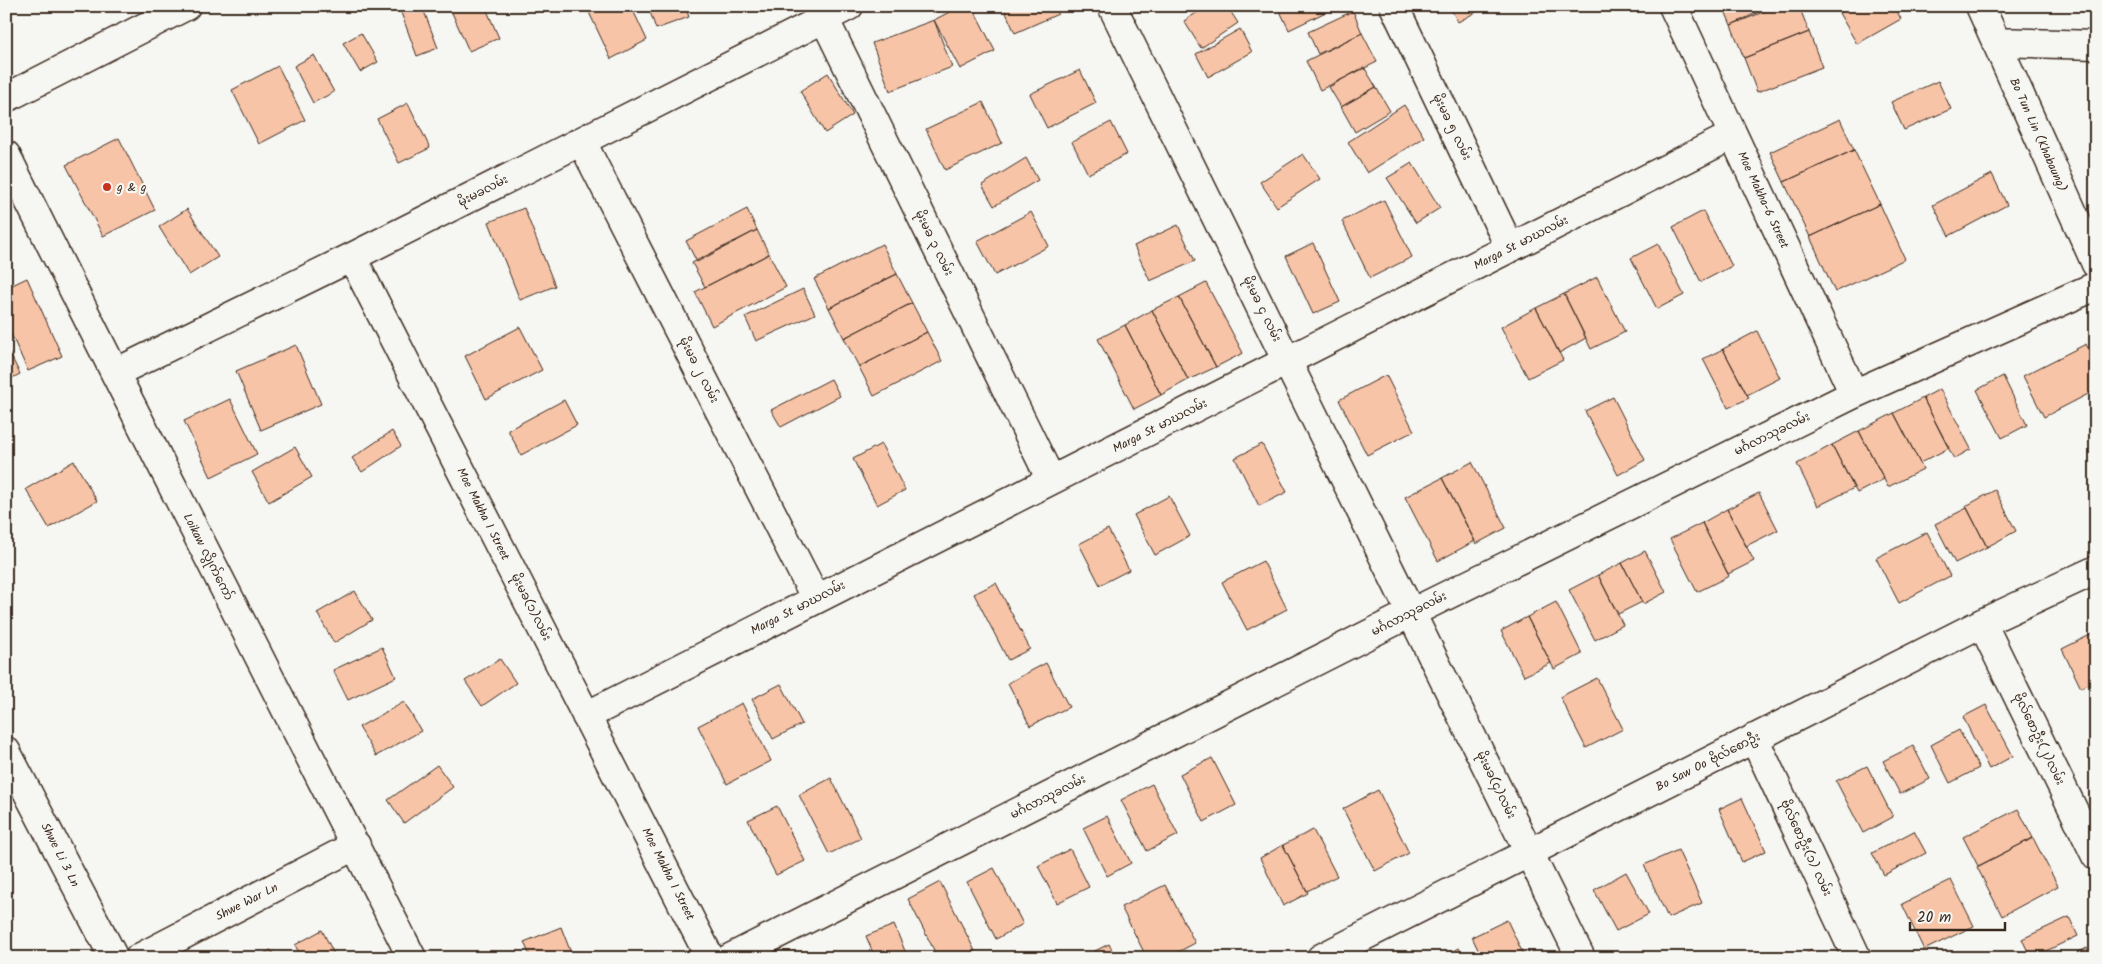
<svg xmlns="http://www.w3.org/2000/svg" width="2102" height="964" font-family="Kalam,'Noto Sans Myanmar',sans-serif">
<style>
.building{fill:#f7c4a8;stroke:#3b2a1e}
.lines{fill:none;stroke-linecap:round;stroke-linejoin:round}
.street-casing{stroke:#3b2a1e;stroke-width:31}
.secondary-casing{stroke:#3b2a1e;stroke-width:31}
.street{stroke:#f6f6f2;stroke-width:28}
.secondary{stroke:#f6f6f2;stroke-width:28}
.poi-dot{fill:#c8321e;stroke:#f6f6f2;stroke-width:2}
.labels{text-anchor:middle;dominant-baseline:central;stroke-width:4.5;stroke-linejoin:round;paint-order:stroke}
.street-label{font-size:12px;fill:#3b2a1e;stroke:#f6f6f2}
.poi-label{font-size:12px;fill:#3b2a1e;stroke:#f6f6f2;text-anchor:start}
</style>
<rect width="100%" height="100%" fill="#f6f6f2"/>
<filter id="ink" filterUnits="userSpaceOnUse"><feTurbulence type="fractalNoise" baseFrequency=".02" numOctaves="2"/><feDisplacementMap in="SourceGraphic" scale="10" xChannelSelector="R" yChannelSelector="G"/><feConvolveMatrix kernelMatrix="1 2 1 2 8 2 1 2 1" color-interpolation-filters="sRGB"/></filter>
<g filter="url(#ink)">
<path class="building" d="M411,6H422L438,48L417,56L400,10Z
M449,6H485L499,38L469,51Z
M586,6H631L647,40L611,59Z
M648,6H685L689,17L656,29Z
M961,6H972L995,51L960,69L934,20Z
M1003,6H1055L1058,14L1015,33Z
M1207,6H1227L1238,23L1201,48L1184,21Z
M1280,6H1338L1289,30L1278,7Z
M1449,6H1487L1458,22Z
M1723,6H1771L1731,25Z
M1778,6H1799L1809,32L1744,58L1731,25Z
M1851,6H1894L1901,19L1857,44L1839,13Z
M1353,11L1362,33L1318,54L1308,32Z
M934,20L952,67L890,91L872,43Z
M1240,29L1252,52L1208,77L1196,54Z
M1809,32L1822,67L1757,92L1744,58Z
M361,33L378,62L360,72L343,43Z
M1362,33L1377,62L1320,90L1306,61Z
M314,55L334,92L313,103L294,66Z
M278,66L305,120L259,144L232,90Z
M1364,67L1376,87L1341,107L1329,87Z
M1080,70L1096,103L1047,128L1030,94Z
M828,73L853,115L825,133L800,91Z
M1938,81L1951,109L1904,130L1891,102Z
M1376,87L1390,111L1355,132L1341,107Z
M983,102L1002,143L945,170L926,129Z
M408,103L430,148L399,163L377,119Z
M1404,105L1424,137L1367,173L1348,142Z
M1840,119L1854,150L1784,182L1770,152Z
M1111,122L1127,154L1088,174L1072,142Z
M119,138L155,210L103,236L66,165Z
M1854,150L1880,204L1810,237L1784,182Z
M1303,154L1320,179L1277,207L1260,182Z
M1026,158L1038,180L994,206L982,185Z
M1412,163L1440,208L1416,223L1387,178Z
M1992,174L2007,205L1949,236L1933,205Z
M1384,200L1412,257L1370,278L1342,221Z
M1880,204L1905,259L1835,292L1810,237Z
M524,208L555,286L520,300L489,222Z
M187,209L218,257L189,275L159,227Z
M747,209L757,230L697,262L686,241Z
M1703,211L1732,266L1701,282L1673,227Z
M1031,212L1049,246L995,275L977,241Z
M1178,225L1195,261L1150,281L1134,246Z
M757,230L769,254L705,287L692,263Z
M1313,243L1340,302L1313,314L1286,256Z
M882,244L897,274L829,308L814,279Z
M1658,244L1684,295L1657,309L1631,258Z
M769,254L786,287L712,326L695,292Z
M897,274L912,303L844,338L829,308Z
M1597,277L1625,332L1591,349L1564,294Z
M27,278L62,356L28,371L6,323V288Z
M1206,283L1243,353L1216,367L1179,297Z
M803,289L815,314L756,341L745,317Z
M1564,294L1586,338L1559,353L1536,308Z
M1179,297L1216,367L1188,380L1152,310Z
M912,303L927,332L859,367L844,338Z
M1536,308L1563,360L1528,378L1501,327Z
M1152,310L1188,380L1161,395L1125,325Z
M1125,325L1161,395L1134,409L1098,339Z
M520,327L542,370L486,399L465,356Z
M1757,331L1780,378L1747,395L1723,349Z
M927,332L942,361L874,396L859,367Z
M2086,344L2096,364V390L2044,417L2023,376Z
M296,345L321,404L261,430L236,371Z
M6,346L20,374L6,381Z
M1723,349L1749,398L1728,408L1703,359Z
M1386,375L1414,431L1367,455L1339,400Z
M2003,376L2027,425L2002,438L1977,390Z
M831,379L840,396L781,427L771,410Z
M1940,389L1971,449L1954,459L1923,398Z
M1613,397L1645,460L1618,475L1585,411Z
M1923,398L1949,448L1920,463L1894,413Z
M230,399L257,454L211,477L184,421Z
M564,400L577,425L521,455L508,430Z
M1894,413L1923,469L1888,487L1859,431Z
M392,431L401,446L362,472L352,458Z
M1859,431L1884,479L1857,493L1832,445Z
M881,444L905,490L877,505L853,459Z
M1262,444L1287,492L1259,506L1235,458Z
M1832,445L1854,488L1818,506L1797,464Z
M295,447L312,477L269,502L252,472Z
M74,461L97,501L49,528L26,489Z
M1472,462L1506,528L1476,544L1442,478Z
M1442,478L1475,541L1438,561L1405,497Z
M1995,490L2016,531L1987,547L1966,506Z
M1759,493L1778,530L1746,546L1727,509Z
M1169,496L1190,536L1155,555L1134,515Z
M1967,508L1987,547L1955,563L1935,524Z
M1727,509L1754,561L1728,574L1702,523Z
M1702,523L1729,576L1697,592L1670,539Z
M1108,529L1129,570L1100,585L1079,544Z
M1927,532L1950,576L1899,603L1876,558Z
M1645,551L1666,592L1643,604L1622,563Z
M1263,561L1287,609L1247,630L1222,582Z
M1622,563L1642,602L1618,614L1598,575Z
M1598,575L1623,625L1595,640L1569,590Z
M996,583L1030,649L1008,660L974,594Z
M355,591L372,620L334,643L317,613Z
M1556,602L1582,654L1554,669L1527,617Z
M1527,617L1551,663L1524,676L1501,631Z
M2096,632V680L2081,688L2062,649Z
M382,647L396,677L348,700L333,670Z
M500,659L516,683L482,706L465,681Z
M1046,663L1069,707L1030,726L1008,683Z
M1597,678L1623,729L1586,748L1560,697Z
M781,684L802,724L773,739L752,699Z
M404,702L421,731L376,756L359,727Z
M742,703L771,761L727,784L698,726Z
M1986,705L2013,756L1989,769L1963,717Z
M1959,730L1979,768L1950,783L1931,745Z
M1913,746L1930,779L1900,794L1883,761Z
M1212,758L1236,805L1204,822L1180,774Z
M437,765L453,787L404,823L388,800Z
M1867,766L1893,817L1863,833L1836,781Z
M831,778L861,838L829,854L799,795Z
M1152,784L1178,835L1147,851L1121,800Z
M1378,790L1409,853L1375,871L1343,809Z
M1742,798L1766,851L1742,862L1719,809Z
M777,806L805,861L776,875L748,820Z
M2018,809L2033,838L1978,866L1963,837Z
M1107,816L1131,863L1107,876L1083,828Z
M1313,830L1337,876L1307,891L1283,845Z
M1914,831L1926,853L1884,875L1872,853Z
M2033,838L2058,886L2002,916L1977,867Z
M1283,845L1308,893L1283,906L1260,858Z
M1070,849L1089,887L1057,903L1038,866Z
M1678,850L1702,903L1668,918L1644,865Z
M994,868L1023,924L996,939L967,882Z
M1626,872L1649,914L1616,931L1594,890Z
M1951,880L1974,926L1924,950L1902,904Z
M940,882L975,951L962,958H938L908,899Z
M1165,885L1195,943L1167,958H1147L1121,907Z
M2069,917L2078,936L2031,958L2022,939Z
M1507,920L1525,958H1482L1472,937Z
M894,925L908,958H875L866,936Z
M561,927L573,958H531L524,942Z
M322,930L336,958H302L295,945Z
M1109,944L1116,958H1081Z
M1459,948L1464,958H1437Z
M2087,948L2092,958H2067Z
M271,950L275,958H256Z
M1812,950L1816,958H1798Z"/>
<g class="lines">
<g class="street-casing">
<path id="street" d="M818,6L1051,480
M1112,6L1581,958
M1394,6L1510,248
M1673,6L1854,394
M1980,6L2096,264
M1996,42L2096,45
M582,142L816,599
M6,155L115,373L412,958
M352,257L710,958
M115,373L352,257L849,6
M1982,623L2096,856
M586,716L1733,135
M1754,738L1857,958
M6,751L114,958
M139,958L356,845
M730,958L1411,613L1854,394L2096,286
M1321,958L1982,623L2096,570"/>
</g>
<g class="secondary-casing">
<path id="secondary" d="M6,98L186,6"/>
</g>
<use href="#street" class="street"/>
<use href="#secondary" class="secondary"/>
</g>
</g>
<circle class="poi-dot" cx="107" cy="187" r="5"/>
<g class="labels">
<g class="street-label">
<text transform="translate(1452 127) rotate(64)">မိုးမခ ၅ လမ်း</text>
<text transform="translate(2038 135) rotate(66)">Bo Tun Lin (Khabaung)</text>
<text transform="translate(483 191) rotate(-27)">မိုးမခလမ်း</text>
<text transform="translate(1763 200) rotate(65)">Moe Makha-6 Street</text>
<text transform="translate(934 243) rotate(64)">မိုးမခ ၃ လမ်း</text>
<text transform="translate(1521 243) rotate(-27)">Marga St မာဃလမ်း</text>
<text transform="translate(1262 309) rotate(64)">မိုးမခ ၄ လမ်း</text>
<text transform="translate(699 370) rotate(63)">မိုးမခ ၂ လမ်း</text>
<text transform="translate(1160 426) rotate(-27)">Marga St မာဃလမ်း</text>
<text transform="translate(1772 434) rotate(-26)">မင်္ဂလာသုခလမ်း</text>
<text transform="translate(483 514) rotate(63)">Moe Makha 1 Street</text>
<text transform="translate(208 557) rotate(63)">Loikaw လွိုက်ကော်</text>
<text transform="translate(531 607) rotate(63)">မိုးမခ(၁)လမ်း</text>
<text transform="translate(798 608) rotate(-27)">Marga St မာဃလမ်း</text>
<text transform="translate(1409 614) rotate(-27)">မင်္ဂလာသုခလမ်း</text>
<text transform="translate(2039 739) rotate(64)">ဗိုလ်စောဦး(၂)လမ်း</text>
<text transform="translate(1708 762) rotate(-27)">Bo Saw Oo ဗိုလ်စောဦး</text>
<text transform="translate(1496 785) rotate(64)">မိုးမခ(၄)လမ်း</text>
<text transform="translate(1048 797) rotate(-27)">မင်္ဂလာသုခလမ်း</text>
<text transform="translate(1806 848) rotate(65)">ဗိုလ်စောဦး(၁) လမ်း</text>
<text transform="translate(60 855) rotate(63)">Shwe Li 3 Ln</text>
<text transform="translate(668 874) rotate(63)">Moe Makha 1 Street</text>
<text transform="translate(247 902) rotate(-27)">Shwe War Ln</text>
</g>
<g class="poi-label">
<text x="117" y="187">g &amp; g</text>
</g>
</g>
<rect width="2102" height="964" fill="none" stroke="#f6f6f2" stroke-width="25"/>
<rect x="12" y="12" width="2077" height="939" fill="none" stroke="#3b2a1e" stroke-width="2" filter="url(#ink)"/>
<path d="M1910 922v8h95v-8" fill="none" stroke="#3b2a1e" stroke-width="2.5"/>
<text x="1917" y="922" font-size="15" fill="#3b2a1e" stroke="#f6f6f2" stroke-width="4" paint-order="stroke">20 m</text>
</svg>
